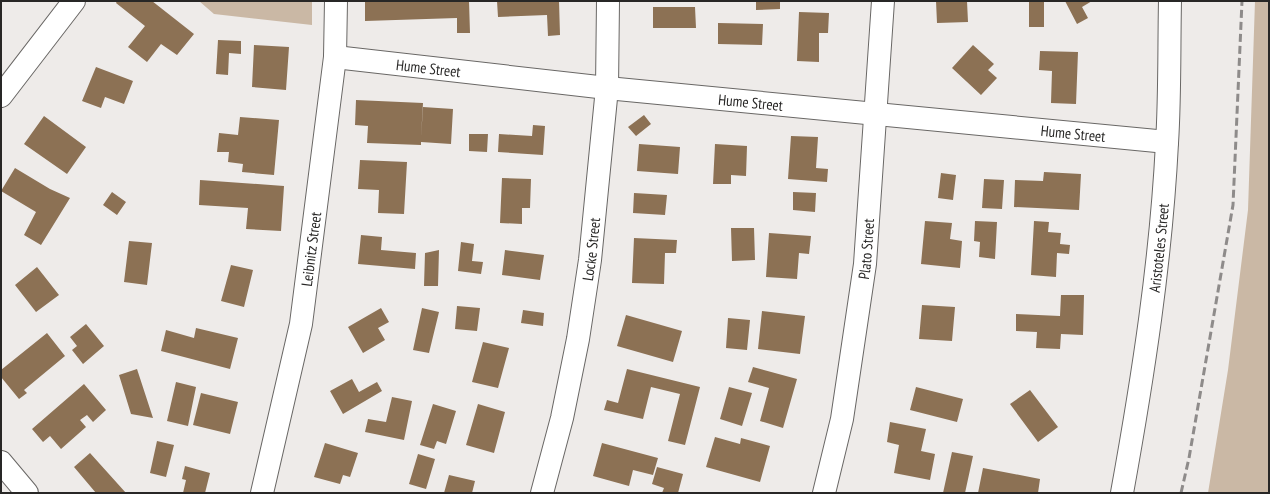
<svg xmlns="http://www.w3.org/2000/svg" width="1270" height="494" font-family="'PT Sans Narrow',sans-serif">
<style>
.green{fill:#cab8a5}
.building{fill:#8c7154}
.lines{fill:none;stroke-linecap:round;stroke-linejoin:round}
.minor-casing{stroke:#696765;stroke-width:24}
.tertiary-casing{stroke:#696765;stroke-width:24}
.minor{stroke:#fff;stroke-width:22}
.tertiary{stroke:#fff;stroke-width:22}
.rail{stroke:#8e8b8a;stroke-width:3;stroke-dasharray:8 4;stroke-linecap:butt}
.labels{text-anchor:middle;dominant-baseline:central;stroke-width:3;stroke-linejoin:round;paint-order:stroke}
.street-label{font-size:15px;fill:#282726;stroke:#eeebe9}
</style>
<rect width="100%" height="100%" fill="#eeebe9"/>
<path class="green" d="M199,1H312V25L214,14Z
M1255,1H1269V493H1208L1228,370L1248,210Z"/>
<path class="building" d="M117,1H152L194,34L177,55L161,44L147,62L128,47L145,26L116,3Z
M365,1H469L470,33H457V18L365,21Z
M497,1H559L560,35L548,36L547,15L498,17Z
M756,1H780V9L756,10Z
M936,1H967L968,22L937,23Z
M1029,1H1044V27H1029Z
M1065,1H1092L1082,7L1088,18L1077,24Z
M653,7H695L696,28H653Z
M799,12L829,13L828,33H819V62L797,61Z
M718,23L763,24L762,45L718,44Z
M218,40L241,41V54L229,53L228,75L216,74Z
M254,45L289,47L286,90L252,87Z
M973,45L994,64L988,70L997,78L981,95L952,68Z
M1040,51L1078,52L1076,104L1051,103L1052,71L1039,70Z
M96,67L133,81L124,104L105,97L101,108L82,101Z
M356,100L423,103L421,138L423,107L453,109L451,144L421,142V145L367,143L368,126L355,125Z
M644,115L651,124L636,136L628,127Z
M44,116L86,147L67,174L24,144Z
M240,117L279,120L274,175L242,172L243,164L228,162L229,152H217L219,133L238,135Z
M533,125L545,126L543,155L498,152L499,134L532,136Z
M469,134H488L487,152L469,151Z
M791,136L818,137L816,168L828,169L827,182L788,179Z
M639,144L680,147L678,174L637,171Z
M715,144L747,146L746,176L731,175V184H713Z
M360,160L407,162L404,214L378,213L379,190L358,189Z
M15,168L50,189L70,198L41,245L24,235L36,212L1,191Z
M1044,172L1081,174L1079,210L1014,207L1015,180L1043,181Z
M941,173L956,175L953,200L938,198Z
M502,178L531,179L530,208H522V224L500,223Z
M984,179L1004,180L1002,209L982,208Z
M200,180L284,186L281,231L246,229L248,208L199,205Z
M112,192L126,202L117,215L103,205Z
M793,192L816,193L815,212L793,210Z
M634,193L667,195L665,215L633,213Z
M925,221L952,223L950,239L962,241L960,268L921,264Z
M975,221L997,222L995,259L979,257L980,242L974,241Z
M1034,221L1049,222L1048,232L1061,233L1060,244L1070,245L1069,254L1057,253L1056,277L1031,275Z
M731,228H754L755,260L732,261Z
M769,233L811,236L809,254L799,253L797,279L766,277Z
M361,235L382,237L381,250L416,253L415,269L358,264Z
M634,238L677,240L676,253H665L664,284L632,283Z
M129,241L152,243L147,285L124,282Z
M461,242L474,244L472,261L483,262L481,274L458,271Z
M439,250L438,286H424L425,253Z
M505,250L544,255L540,280L502,275Z
M231,265L253,270L244,307L221,301Z
M37,267L59,295L36,312L15,285Z
M1061,295H1084L1083,335L1061,334L1060,349L1036,348L1037,332L1016,331V314L1060,316Z
M922,305L955,307L952,341L919,339Z
M457,306L480,308L477,331L455,329Z
M381,308L389,322L378,328L385,340L363,353L348,327Z
M422,308L439,312L429,353L413,350Z
M523,310L544,313L543,326L521,323Z
M762,311L805,316L800,354L758,349Z
M626,315L682,331L673,362L617,346Z
M728,318L750,320L747,350L726,348Z
M86,324L104,346L83,364L72,350L77,346L70,337Z
M196,328L238,338L230,369L161,351L166,330L194,338Z
M47,333L65,356L24,390L27,393L19,399L1,377V370Z
M483,342L509,348L498,388L472,382Z
M753,367L797,379L783,428L760,421L769,388L748,382Z
M137,369L153,418L131,414L119,375Z
M627,369L700,387L685,445L668,441L680,394L651,387L643,419L604,410L607,400L618,403Z
M352,379L359,392L377,382L382,391L343,414L330,391Z
M176,382L196,387L188,426L167,421Z
M84,384L106,410L93,422L87,415L80,420L86,427L61,449L50,436L43,442L32,429Z
M729,387L752,393L742,426L720,419Z
M916,387L963,399L957,422L910,410Z
M1030,390L1058,427L1038,442L1010,404Z
M201,393L238,402L230,434L193,425Z
M392,397L412,401L404,440L365,432L368,419L386,422Z
M433,404L456,411L446,444L437,441L434,449L420,445Z
M478,404L505,412L494,453L466,445Z
M890,422L926,429L921,451L935,454L930,480L894,473L899,445L887,442Z
M715,437L740,444L741,438L770,446L760,482L706,467Z
M157,441L174,445L166,477L150,473Z
M325,443L358,453L350,477L343,475L340,484L314,477Z
M602,443L658,458L653,475L633,470L629,486L593,476Z
M952,452L973,456L965,493H943Z
M90,453L126,493H96L74,467Z
M418,454L435,459L426,489L409,484Z
M185,466L210,473L205,493H183L186,480L182,479Z
M657,467L683,474L678,493H662L664,488L652,484Z
M983,468L1040,479L1038,493H978Z
M449,475L475,481L472,493H444Z"/>
<g class="lines">
<g class="minor-casing">
<g id="minor">
<path id="s1" d="M335,57L607,88L1167,142"/>
<path d="M1,96L74,1"/>
<path d="M1,462L27,493"/>
<path id="s2" d="M262,493L301,324L335,57L336,1"/>
<path id="s3" d="M542,493L562,418L578,339L590,260L607,88L608,1"/>
<path id="s4" d="M1122,493C1143,377 1161,261 1167,143C1170,96 1169,48 1170,1"/>
</g>
</g>
<g class="tertiary-casing">
<g id="tertiary">
<path id="s5" d="M824,493L842,419L865,264L883,1"/>
</g>
</g>
<use href="#minor" class="minor"/>
<use href="#tertiary" class="tertiary"/>
<path class="rail" d="M1181,493L1189,458L1233,205L1242,1"/>
</g>
<g class="labels">
<g class="street-label">
<text stroke="none"><textPath href="#s1" startOffset="94">Hume Street</textPath></text>
<text stroke="none"><textPath href="#s1" startOffset="418">Hume Street</textPath></text>
<text stroke="none"><textPath href="#s1" startOffset="742">Hume Street</textPath></text>
<text stroke="none"><textPath href="#s4" startOffset="248">Aristoteles Street</textPath></text>
<text stroke="none"><textPath href="#s2" startOffset="249">Leibnitz Street</textPath></text>
<text stroke="none"><textPath href="#s3" startOffset="249">Locke Street</textPath></text>
<text stroke="none"><textPath href="#s5" startOffset="248">Plato Street</textPath></text>
</g>
</g>
<rect width="1270" height="494" fill="none" stroke="#282726" stroke-width="4"/>
</svg>
